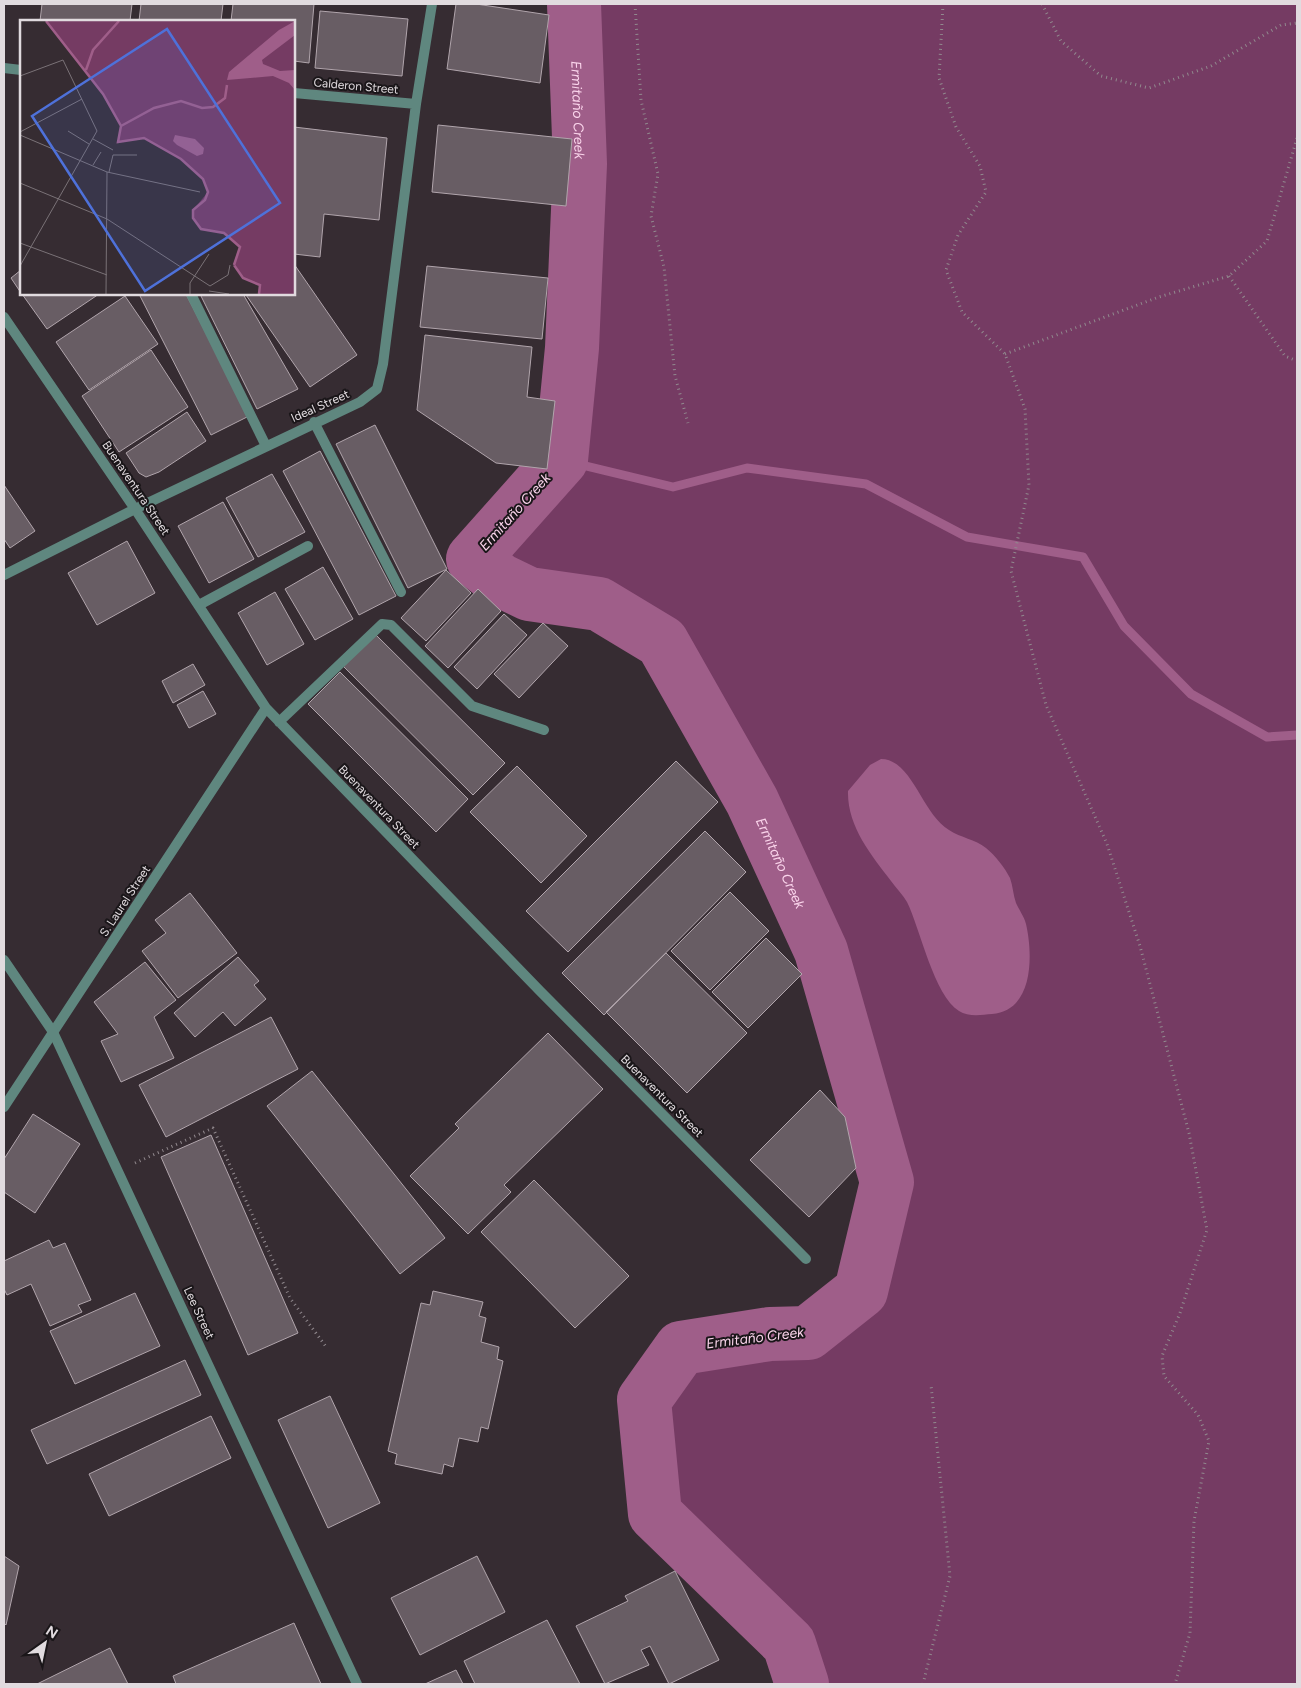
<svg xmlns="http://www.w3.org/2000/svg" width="1301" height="1688" font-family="Figtree,sans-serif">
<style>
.green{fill:#753b63}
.water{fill:#9f5e89}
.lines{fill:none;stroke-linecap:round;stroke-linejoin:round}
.stream{stroke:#9f5e89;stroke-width:9}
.river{stroke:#9f5e89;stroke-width:54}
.building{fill:#685d64;stroke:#b1a5ac}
.path{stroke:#91898e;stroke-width:3;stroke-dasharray:1 4;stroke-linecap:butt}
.minor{stroke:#5f877f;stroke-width:10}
.tertiary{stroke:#5f877f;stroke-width:10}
.labels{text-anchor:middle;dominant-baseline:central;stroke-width:4;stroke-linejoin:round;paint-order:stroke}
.street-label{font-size:12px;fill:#e1dbdf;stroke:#1a1619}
.water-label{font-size:14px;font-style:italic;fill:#fad4eb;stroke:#1a1619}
.inset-river{fill:none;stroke:#9f5e89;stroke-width:2.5}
.inset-road{fill:none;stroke:#7a7277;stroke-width:1}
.view{fill:#4e71da;fill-opacity:0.15;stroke:#4e71da;stroke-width:2.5}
.inset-edge{fill:none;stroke:#e1dbdf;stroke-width:2.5}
</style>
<rect width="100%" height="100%" fill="#362c32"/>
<path class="green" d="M574,4H1297V1684H802L789,1644L655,1514L644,1400L681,1348L770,1334L861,1291L887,1182L821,951L752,801L662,642L599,604L529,594L500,580L473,559L561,460L572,348L580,164Z"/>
<path class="water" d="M881,759C912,759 922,814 949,830C961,838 975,839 986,848C995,855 1005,868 1010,878C1013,886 1013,895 1016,903C1019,910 1024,916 1026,924C1033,954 1034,1011 992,1014C981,1015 968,1017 959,1011C934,996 920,928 907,902C903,895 896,888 891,881C871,855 847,826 848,791L870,765Z"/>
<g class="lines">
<path class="stream" d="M561,460L673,487L747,468L866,484L967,537L1083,557L1124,626L1191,694L1267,737L1297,735"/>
<path class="river" id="s1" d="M574,4L580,164L572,348L561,460L473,559L500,580L529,594L599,604L662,642L752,801L821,951L887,1182L861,1291L808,1333L770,1334L681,1348L644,1400L655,1514L789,1644L802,1684"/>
</g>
<path class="building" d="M42,4H132L130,21H40Z
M141,4H223L221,21H139Z
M233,4H314L309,63L294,61V21H231Z
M456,4H476L549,15L540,83L447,69Z
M320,11L408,19L402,76L315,68Z
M438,125L572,139L566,206L432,192Z
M294,127L387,138L379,220L324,214L320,257L294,254Z
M294,264L357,355L310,387L246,295L294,294Z
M427,266L548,278L542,339L420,327Z
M21,270V293L11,278Z
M22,294H99L47,329Z
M139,294H186L249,416L211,435Z
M200,294H243L298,389L257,409Z
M125,296L158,344L89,390L56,342Z
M425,335L532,347L527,397L555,401L547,469L496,463L417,410Z
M151,350L188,407L119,452L82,396Z
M187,412L206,441L159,472L146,477L139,473L126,453Z
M375,425L447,569L408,588L336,444Z
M320,451L396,596L359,615L283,471Z
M272,474L305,532L258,557L226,498Z
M4,485L35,531L10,548L4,539Z
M223,502L254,559L209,583L178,526Z
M127,541L155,593L97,625L68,573Z
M323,567L353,619L315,640L285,589Z
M446,570L471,593L426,641L401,618Z
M478,589L501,611L448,668L425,646Z
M275,592L304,644L267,665L238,613Z
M504,614L527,635L477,689L454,667Z
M543,623L568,646L519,698L494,674Z
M374,633L505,763L473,795L342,665Z
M193,664L205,685L173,703L162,681Z
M340,672L468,799L436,832L308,704Z
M203,691L216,714L189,728L177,705Z
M676,761L718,802L568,952L526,911Z
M517,766L587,836L541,883L470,812Z
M705,831L746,872L604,1015L562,973Z
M730,892L769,931L710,990L671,951Z
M190,893L237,953L178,998L142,951L166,933L155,920Z
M766,938L802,974L748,1028L712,992Z
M666,953L747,1033L687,1093L606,1012Z
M238,957L259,981L254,985L266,999L235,1026L223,1012L195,1037L174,1013Z
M145,962L176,1000L154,1017L174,1058L121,1082L101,1041L118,1034L94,1002Z
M271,1017L298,1069L166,1137L139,1085Z
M548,1033L603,1089L504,1185L511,1192L468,1234L410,1176L459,1128L455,1124Z
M312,1071L445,1238L400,1274L267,1106Z
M820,1090L845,1117L856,1168L809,1217L750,1160Z
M33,1114L80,1144L35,1213L4,1192V1159Z
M211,1135L298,1333L248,1355L161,1157Z
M534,1180L629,1276L575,1328L481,1232Z
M49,1240L53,1248L65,1243L91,1300L78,1305L82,1312L50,1326L31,1284L7,1295L4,1289V1261Z
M433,1291L483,1302L479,1316L486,1318L481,1342L499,1347L497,1359L503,1361L488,1429L481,1427L478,1442L459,1438L453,1467L444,1464L442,1474L395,1464L397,1454L388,1451L421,1303L430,1305Z
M135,1293L160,1346L75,1384L50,1331Z
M185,1360L201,1395L47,1464L31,1430Z
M330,1396L380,1503L328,1528L278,1420Z
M211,1416L231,1458L109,1516L89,1474Z
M4,1556L19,1566L6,1625L4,1623Z
M477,1556L505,1612L420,1655L391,1598Z
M675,1571L719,1660L669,1684L650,1646L641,1650L649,1665L605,1684L576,1626L628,1601L625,1596Z
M547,1620L580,1684H475L464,1661Z
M294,1623L321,1684H176L173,1676Z
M110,1648L128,1684H37Z
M456,1670L463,1684H425Z"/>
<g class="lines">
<path class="path" d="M635,4L641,100L658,174L651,216L664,267L675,376L688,423
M943,4L939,78L956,127L980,166L986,192L958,235L946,270L962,312L1005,354L1025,409L1029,485L1011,571L1046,705L1107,844L1140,946L1189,1133L1207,1230L1180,1313L1162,1356L1164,1376L1198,1415L1209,1441L1194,1521L1190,1633L1175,1684
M1042,4L1061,41L1101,76L1149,88L1211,66L1281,25L1297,23
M1229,276L1285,356L1297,361
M1005,354L1159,297L1229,276L1267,241L1297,138
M135,1163L213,1128L290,1298L327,1348
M923,1684L950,1576L931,1385"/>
<path class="minor" d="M4,68L21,70
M294,93L416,104
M191,294L266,446
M4,317L135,509L266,708L540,991L806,1259
M314,422L401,592
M4,575L135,509L360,402L377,389L383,364L416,104L432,4
M199,605L308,546
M279,722L382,624L391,625L472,706L544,730
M4,1107L266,708"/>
<path class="tertiary" d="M4,960L53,1032L357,1684"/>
</g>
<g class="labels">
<g class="street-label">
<text transform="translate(356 86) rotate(5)">Calderon Street</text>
<text transform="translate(320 406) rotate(-24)">Ideal Street</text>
<text transform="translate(136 488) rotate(56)">Buenaventura Street</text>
<text transform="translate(379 807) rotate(46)">Buenaventura Street</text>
<text transform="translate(125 901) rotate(-57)">S. Laurel Street</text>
<text transform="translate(662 1096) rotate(45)">Buenaventura Street</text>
<text transform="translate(199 1313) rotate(65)">Lee Street</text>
</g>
<g class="water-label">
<text stroke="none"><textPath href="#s1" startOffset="106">Ermitaño Creek</textPath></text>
<text transform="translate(515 512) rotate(-48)">Ermitaño Creek</text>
<text stroke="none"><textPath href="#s1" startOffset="1051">Ermitaño Creek</textPath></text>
<text transform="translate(755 1338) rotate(-7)">Ermitaño Creek</text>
</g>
</g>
<g transform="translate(20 20)">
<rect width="275" height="275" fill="#362c32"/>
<path d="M26,1H275V274H239L240,265L223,258L214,245L220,227L204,213L181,209L173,198V190L188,172L183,159L161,139L124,118L98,122L101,106L83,74Z" fill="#753b63"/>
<path d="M275,1V15L242,40L243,44L260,51L275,50V70L269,63L253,56L207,60L209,52L259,10ZM155,115L175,119L184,128L183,134L177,136L157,125L153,121Z" fill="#9f5e89"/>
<path class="inset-river" d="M26,1L83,74L101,106L98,122L124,118L161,139L183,159L188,172L185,180L173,190V198L181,209L204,213L220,227L214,245M66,50L73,30L99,1M101,106L134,88L161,81L182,88L193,87L205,78L207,65M214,245L223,258L240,265L239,274"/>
<path class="inset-road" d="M0,56L43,40L77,111L0,246M48,111L69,124M0,112L62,79M0,115L87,152L180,172M73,119L93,130M73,145L81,132M89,152L93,135H117M0,163L87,199L190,266M0,223L87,255M190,266L208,255L210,245M189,271L209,274M86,274L87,152M170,274V263L189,234"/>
<path class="view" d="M147,9L260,183L125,271L12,96Z"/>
<rect width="275" height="275" class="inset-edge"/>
</g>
<rect width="1301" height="1688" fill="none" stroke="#e1dbdf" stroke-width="10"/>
<g transform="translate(45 1643) rotate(33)" stroke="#1a1619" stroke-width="4" paint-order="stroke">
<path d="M0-4L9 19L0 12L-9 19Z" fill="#e1dbdf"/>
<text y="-8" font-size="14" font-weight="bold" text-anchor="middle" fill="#e1dbdf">N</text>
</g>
</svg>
